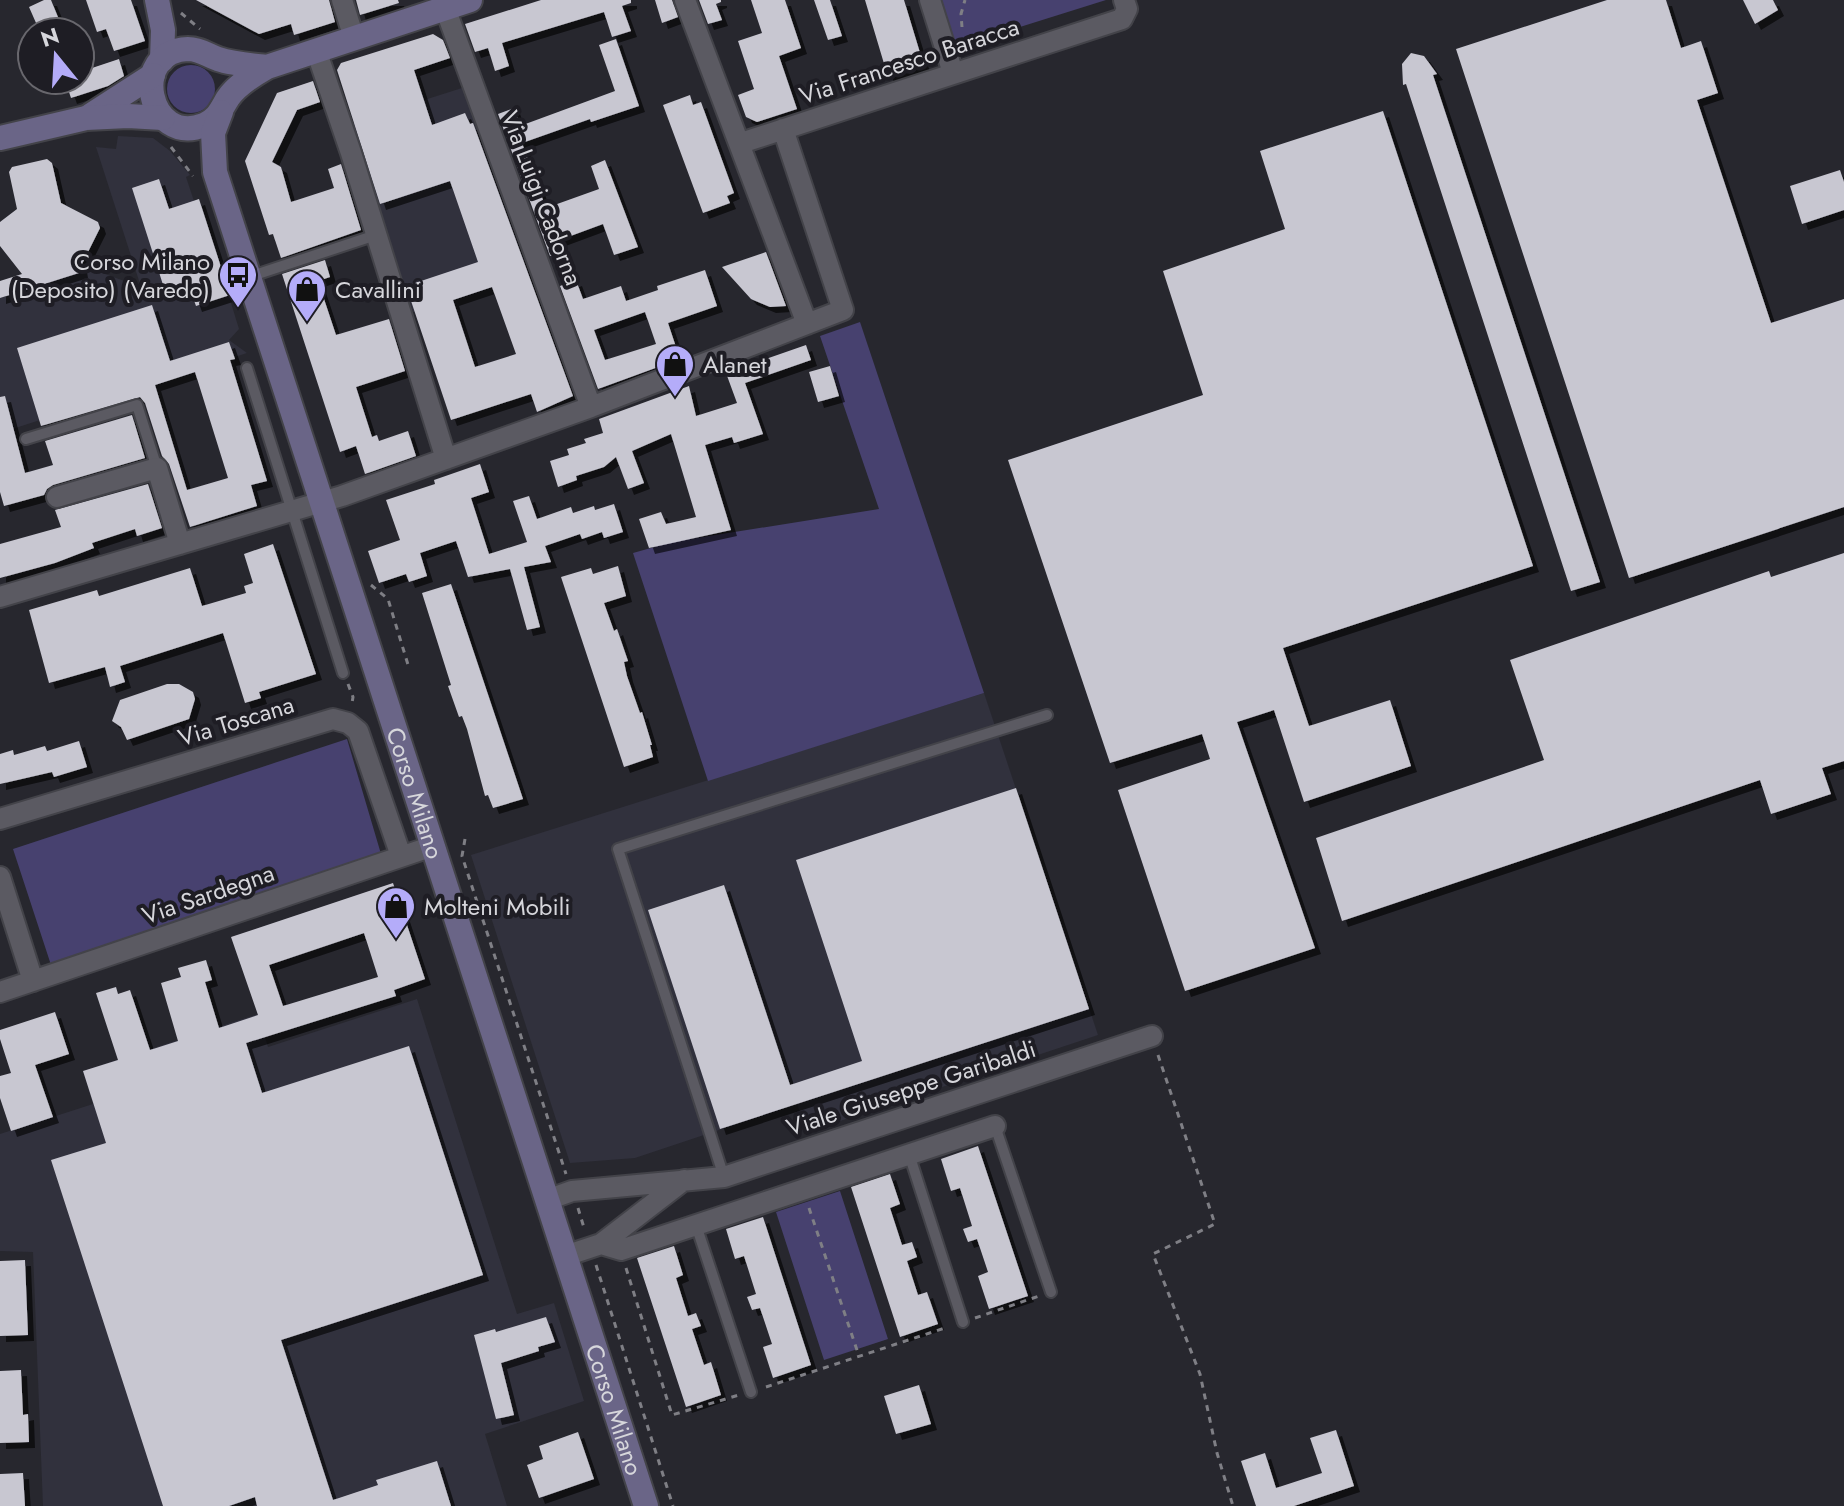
<svg xmlns="http://www.w3.org/2000/svg" width="1844" height="1506" font-family="Jost,sans-serif">
<style>
.built{fill:#31313d}
.green{fill:#47416f}
.building{fill:#c8c7d1;fill-rule:evenodd;filter:url(#shadow)}
.lines{fill:none;stroke-linecap:round;stroke-linejoin:round}
.lane-casing{stroke:#434349;stroke-width:14}
.street-casing{stroke:#434349;stroke-width:24}
.secondary-casing{stroke:#434349;stroke-width:28}
.path{stroke:#7f7f85;stroke-width:3;stroke-dasharray:6 6;stroke-linecap:butt}
.lane{stroke:#5b5a62;stroke-width:10}
.street{stroke:#5b5a62;stroke-width:20}
.secondary{stroke:#6a6587;stroke-width:24}
.labels{text-anchor:middle;dominant-baseline:central;stroke-width:8;stroke-linejoin:round;paint-order:stroke}
.street-label{font-size:24px;fill:#d6d6db;stroke:#1e1d24}
.poi-label{font-size:24px;fill:#d6d6db;stroke:#1e1d24;text-anchor:start}
</style>
<defs>
<filter id="shadow"><feDropShadow dx="6" dy="6" stdDeviation="0" flood-color="#0009"/></filter>
</defs>
<rect width="100%" height="100%" fill="#27272e"/>
<path class="built" d="M462,88L530,260L488,274L492,287L413,312L352,123Z
M118,136L153,138L170,151L190,175L186,177L194,201L199,199L239,329L229,340L247,353L0,433V298L91,269L141,287L96,147L116,149Z
M984,693L1098,1035L807,1132L797,1104L635,1158L570,1163L471,855Z
M417,999L517,1314L554,1303L584,1401L485,1434L507,1506H43L33,1252L0,1251V1134L93,1104L83,1071L258,1014L268,1047Z"/>
<path class="green" d="M940,0H1106L956,47Z
M167 89a24 24 0 1 1 48 0a24 24 0 1 1-48 0Z
M860,322L984,693L708,781L633,553L672,542L879,509L820,336Z
M347,739L381,854L51,965L13,849Z
M840,1191L888,1339L824,1360L776,1212Z"/>
<path class="building" d="M44,0H51L64,32H40L29,7Z
M86,0H131L145,41L114,51L106,29L97,32Z
M196,0H329L335,22L294,35L291,24L259,34Z
M356,0H398L399,3L360,15Z
M541,0H631V3L622,6L631,31L612,37L604,12L502,43L509,66L495,71L488,48L475,52L465,24Z
M655,0H672L678,17L662,23Z
M699,0H721V2L716,4L722,20L708,24Z
M751,0H785L801,48L779,56L797,109L757,122L746,117L738,95L754,89L738,41L762,33Z
M814,0H830L842,36L828,40Z
M865,0H904L924,66L888,77Z
M1607,0H1666L1681,48L1701,41L1718,93L1697,100L1771,323L1844,299V507L1629,578L1456,49Z
M1743,0H1773L1778,10L1755,24Z
M433,34L443,40L450,58L414,70L432,125L465,113L470,124L473,123L573,396L537,412L531,394L451,420L406,286L478,262L450,181L380,204L337,70L341,63ZM492,287L516,354L475,367L453,300Z
M616,39L639,106L591,122L590,119L522,143L546,208L599,189L591,166L605,160L638,247L614,255L603,224L557,241L561,252L550,256L498,114L514,108L520,126L615,91L599,45Z
M1411,53L1424,56L1437,74L1433,75L1600,582L1571,591L1406,84L1403,85L1402,64Z
M119,59L124,76L108,86L71,98L65,80H80V72Z
M313,81L320,102L297,110L272,162L281,167L291,202L334,188L328,169L341,164L361,230L281,258L273,234L269,235L245,161L277,93Z
M690,95L693,105L701,102L734,193L727,196L730,203L703,213L663,105Z
M1383,111L1533,566L1283,648L1309,726L1390,700L1411,766L1304,802L1274,710L1237,722L1315,948L1185,991L1118,790L1210,759L1202,734L1110,763L1008,460L1203,395L1163,271L1285,229L1260,151Z
M47,159L52,163L61,203L98,222L100,228L81,266L82,272L0,298V281L22,274L0,246V222L17,209L9,172L12,167Z
M1840,170L1844,182V210L1802,224L1790,186Z
M159,179L169,209L199,199L230,295L196,306L188,283L165,291L132,188Z
M766,252L786,306L770,307L751,299L722,267Z
M325,260L330,277L318,281L336,335L389,319L405,371L356,387L372,437L377,435L379,441L408,431L416,456L365,474L356,446L340,452L282,274Z
M705,270L717,306L668,323L680,359L598,389L560,286L576,280L583,299L621,286L626,301L658,290L657,286ZM645,312L656,344L605,360L594,330Z
M152,305L170,361L229,342L235,359L230,360L267,481L251,485L257,506L190,527L169,464L162,456L145,403L140,397L41,426L17,348ZM195,372L228,478L187,490L155,385Z
M806,345L811,360L745,383L763,434L734,443L732,437L705,445L731,530L649,548L639,519L661,512L666,524L696,517L671,434L632,451L644,483L628,489L616,457L604,467L576,476L577,480L558,487L550,461L569,455L567,449L586,443L584,439L603,433L599,419L689,386L696,416L737,403L726,373Z
M830,366L839,396L818,402L809,372Z
M5,396L25,473L53,465L45,441L132,415L145,458L53,485L47,489L44,495L4,506L0,492V397Z
M480,464L489,492L471,498L489,554L527,542L513,501L529,496L537,519L571,507L573,513L594,506L595,510L614,504L623,532L604,538L602,532L582,539L580,534L545,546L551,562L524,567L540,627L527,630L510,569L468,577L456,541L420,553L427,576L409,582L406,574L379,583L368,551L400,540L386,500L435,484L434,480Z
M148,484L162,528L137,536L135,529L92,543L94,548L55,563L0,578V544L61,527L55,510Z
M273,544L316,674L259,692L261,698L245,703L223,633L120,666L125,682L110,687L105,667L49,683L29,610L97,590L99,596L190,568L202,606L246,593L244,586L253,583L244,554Z
M1844,553V761L1822,768L1831,794L1771,814L1760,780L1342,921L1316,838L1544,760L1510,660L1769,571L1771,577Z
M618,566L626,596L604,603L614,631L617,629L628,661L624,662L627,676L640,713L642,712L652,745H650L653,757L624,767L561,577L591,568L593,574Z
M451,584L523,799L493,808L488,795L485,796L467,729L462,716L459,717L448,686L451,685L422,593Z
M167,684H179L193,692L195,699L189,719L127,740L121,727L112,721L120,700Z
M79,741L87,767L54,777L52,772L0,784V754L13,750L14,755L45,746L47,751Z
M1016,788L1089,1009L720,1129L648,910L724,885L790,1085L862,1061L796,860Z
M393,883L425,979L394,990L396,996L246,1043L262,1093L409,1046L483,1275L281,1340L333,1500L378,1485L376,1480L437,1461L451,1506H257L255,1497L229,1506H163L51,1160L106,1143L83,1071L118,1060L96,993L116,987L118,994L130,990L150,1050L178,1041L161,983L181,977L178,968L206,960L212,980L205,982L219,1028L258,1015L231,937ZM364,933L378,977L283,1006L269,965Z
M55,1012L69,1054L35,1065L53,1117L11,1131L0,1098V1076L11,1073L0,1039V1030Z
M978,1146L1028,1296L989,1309L978,1276L988,1272L977,1239L968,1242L963,1229L972,1226L960,1188L951,1191L941,1159Z
M890,1174L900,1204L890,1208L902,1245L912,1242L917,1257L907,1261L918,1295L927,1292L938,1324L900,1337L851,1187Z
M763,1217L811,1365L773,1378L763,1347L772,1344L760,1308L752,1310L747,1297L756,1294L744,1256L735,1259L726,1229Z
M674,1246L683,1275L676,1278L688,1316L696,1313L701,1326L692,1329L704,1365L711,1362L721,1395L686,1407L637,1258Z
M25,1260L28,1335L0,1336V1261Z
M546,1317L555,1342L538,1347L539,1351L501,1363L514,1415L496,1419L474,1335L495,1329L496,1332Z
M21,1370L23,1415L28,1414L29,1442L0,1443V1371Z
M919,1385L931,1424L896,1434L884,1396Z
M1336,1430L1354,1486L1294,1506H1256L1241,1461L1265,1453L1276,1488L1322,1473L1310,1438Z
M578,1432L594,1479L539,1498L527,1465L543,1459L539,1446Z
M23,1473L25,1506H0V1474Z"/>
<g class="lines">
<g class="lane-casing">
<path id="lane" d="M249,277L376,235
M247,368L343,673
M26,439L137,405L157,468
M995,1126L1051,1292
M909,1154L963,1322
M724,1177L618,849L1047,715
M696,1225L751,1392"/>
</g>
<g class="street-casing">
<path id="street" d="M342,0L354,38
M685,0L807,324
M930,0L953,73
M445,8L591,407
M316,50L351,153L446,459
M741,143L1122,19L1127,9L1124,0
M57,497L157,468L180,544
M0,597L342,496L591,407L843,310L783,129
M0,819L333,719L348,723L358,731L401,856
M0,877L33,981
M0,992L433,846
M547,1200L572,1191L724,1177L1152,1036
M601,1244L621,1250L995,1126
M565,1256L601,1244L684,1180"/>
</g>
<g class="secondary-casing">
<g id="secondary">
<path d="M157,0L163,30L162,60"/>
<path d="M267,67C250,65 233,64 218,59C207,55 200,49 188,49C128,51 148,147 204,125C218,119 221,109 228,98C237,85 253,75 267,67L470,0"/>
<path id="s1" d="M221,112L213,133L215,172L646,1506"/>
<path d="M91,115L153,75"/>
<path d="M0,138L86,118L128,116L163,118"/>
</g>
</g>
<path class="path" d="M181,13L200,29
M962,27L961,14L965,0
M171,147L193,176
M371,585L388,599L409,668
M348,684L353,697L352,703
M465,839L462,856L566,1174
M1158,1055L1215,1224L1153,1254L1200,1374L1217,1453L1233,1506
M578,1208L585,1231
M809,1208L859,1356
M596,1265L673,1506
M626,1268L672,1415L739,1395
M975,1318L1039,1296
M766,1387L948,1327"/>
<use href="#lane" class="lane"/>
<use href="#street" class="street"/>
<use href="#secondary" class="secondary"/>
</g>
<defs>
<g id="bus-pin" transform="scale(2)"><path d="M0 17L-7.5 6A9.5 9.5 0 1 1 7.5 6Z" fill="#b4acf9" stroke="#1e1d24"/><path d="M-5-6H5V4H4V6H2V4H-2V6H-4V4H-5ZM-3.5-4V0h7V-4ZM-3.5 1.2v1.5H-2V1.2ZM2 1.2v1.5H3.5V1.2Z" fill="#111"/></g>
<g id="shop-pin" transform="scale(2)"><path d="M0 17L-7.5 6A9.5 9.5 0 1 1 7.5 6Z" fill="#b4acf9" stroke="#1e1d24"/><path d="M-5-2.5h2.3a2.7 3.5 0 0 1 5.4 0H5L5.5 6h-11ZM-1.5-2.5h3a1.5 2.3 0 0 0-3 0Z" fill="#111"/></g>
</defs>
<g fill-rule="evenodd">
<use href="#bus-pin" x="238" y="275"/>
<use href="#shop-pin" x="307" y="289"/>
<use href="#shop-pin" x="675" y="364"/>
<use href="#shop-pin" x="396" y="906"/>
</g>
<g class="labels">
<g class="street-label">
<text transform="translate(909 61) rotate(-18)">Via Francesco Baracca</text>
<text transform="translate(542 198) rotate(69)">Via Luigi Cadorna</text>
<text transform="translate(236 721) rotate(-17)">Via Toscana</text>
<text stroke="none"><textPath href="#s1" startOffset="714">Corso Milano</textPath></text>
<text transform="translate(208 894) rotate(-19)">Via Sardegna</text>
<text transform="translate(911 1088) rotate(-18)">Viale Giuseppe Garibaldi</text>
<text stroke="none"><textPath href="#s1" startOffset="1362">Corso Milano</textPath></text>
</g>
<g class="poi-label">
<text x="210" y="261" text-anchor="end">Corso Milano<tspan x="210" dy="28">(Deposito) (Varedo)</tspan></text>
<text x="335" y="289">Cavallini</text>
<text x="703" y="364">Alanet</text>
<text x="424" y="906">Molteni Mobili</text>
</g>
</g>
<g transform="translate(56 56) rotate(342)"><circle r="38" fill="#1e1d24" stroke="#68676d" stroke-width="2"/>
<path d="M0-6L14 30L0 20L-14 30Z" fill="#b4acf9"/>
<text y="-12" font-size="22" font-weight="bold" text-anchor="middle" fill="#d6d6db">N</text>
</g>
</svg>
